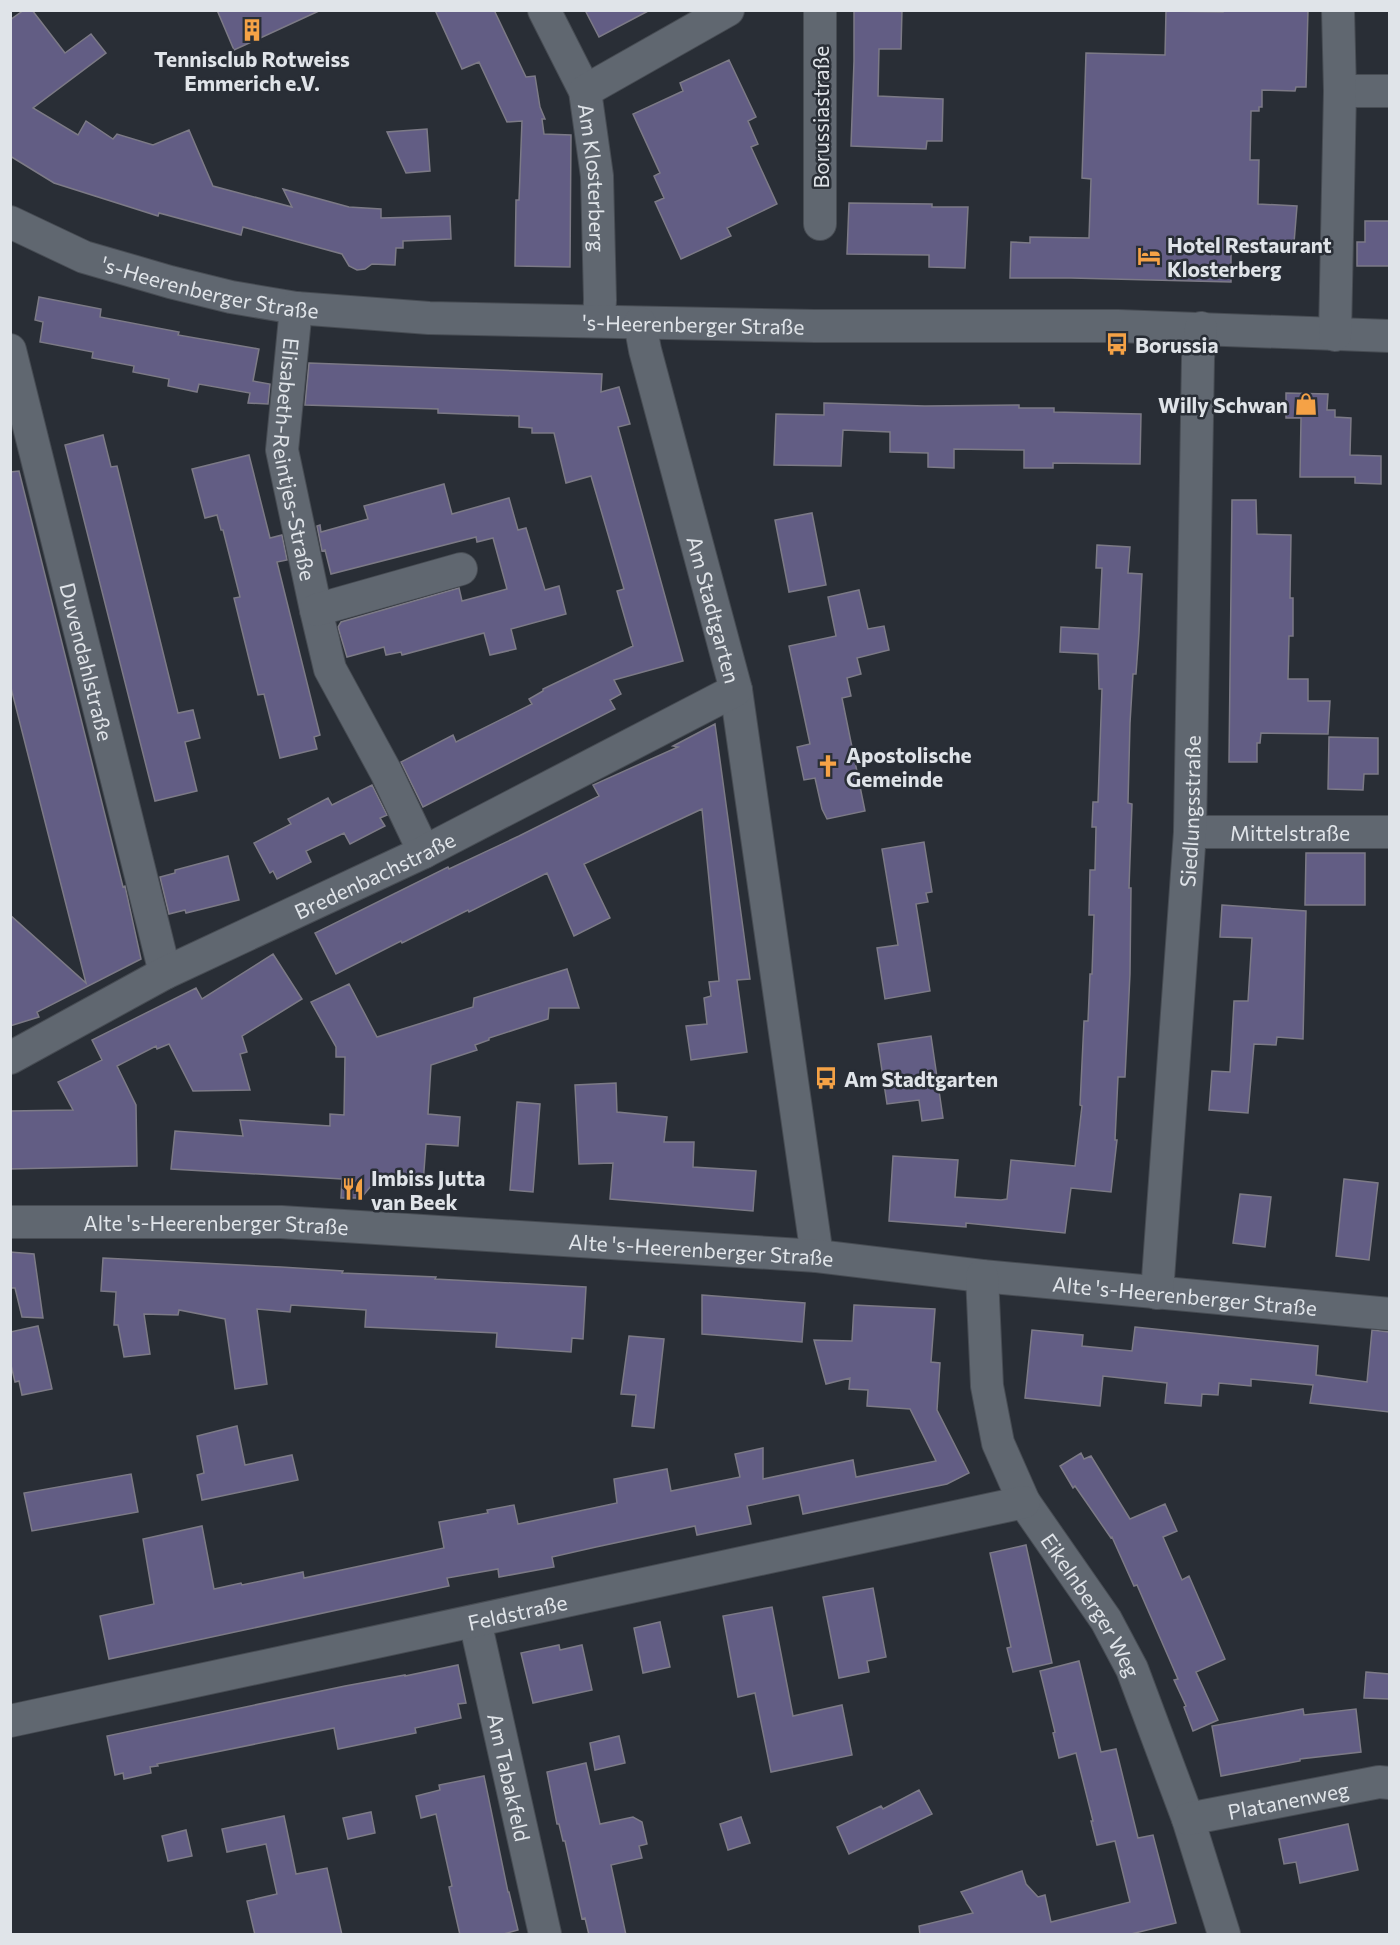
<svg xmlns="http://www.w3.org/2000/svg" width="1400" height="1945" font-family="Commissioner,sans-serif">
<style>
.building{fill:#625d84;stroke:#7c7a86;stroke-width:1.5}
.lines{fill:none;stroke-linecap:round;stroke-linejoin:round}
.minor-casing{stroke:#474c53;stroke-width:34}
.minor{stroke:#606770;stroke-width:32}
.labels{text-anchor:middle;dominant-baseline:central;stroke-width:5;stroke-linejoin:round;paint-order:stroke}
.poi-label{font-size:21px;font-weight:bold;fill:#e0e4e9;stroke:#292e36;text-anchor:start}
.street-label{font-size:21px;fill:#e0e4e9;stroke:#292e36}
</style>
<rect width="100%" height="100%" fill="#292e36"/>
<path class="building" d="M24,10H32L65,53L91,34L106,53L33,108L78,135L86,121L113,139L117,134L153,145L189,130L213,186L292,207L283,189L349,207L381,209V218L450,216L451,239L403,241V248H396L395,265L372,264L365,269L357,270L349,266L342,254L243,227L241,235L159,213L158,216L54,183L10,156V20Z
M217,10H321L234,50Z
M435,10H494L526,77L535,76L540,107L545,119H542L544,134L571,135L570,267L515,266L516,200H519L522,121L507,122L479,62L462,69Z
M585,10H650L599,37Z
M854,10H902L901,49H879L878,96L943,99L942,141H927L926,149L851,146L854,61Z
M1223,10H1308L1306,87H1296L1295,91L1262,90V107H1259V111H1251L1250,160H1259L1258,204L1297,206L1294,243L1276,242L1275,245H1231V282L1071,278H1010L1011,242L1030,243V237L1089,238L1091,179L1082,178L1086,53L1165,55L1166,11L1223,12Z
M729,60L756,117L748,121L758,144L751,147L777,204L727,228L731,236L681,259L655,202L664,198L654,176L660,173L633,114L683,91L680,83Z
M427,129L430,171L406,173L387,132Z
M849,203L932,204V207H968L965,268L929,267V255L847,254Z
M1365,221H1389V266H1357V242H1365Z
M39,297L101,309L100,317L179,332L178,335L259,349L253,381L270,384L268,404L248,403L250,393L199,384L197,392L168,386L169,379L133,372L134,366L92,358L93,352L40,342L43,322L35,320Z
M309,363L602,374L601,392L619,387L630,424L618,427L683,661L614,680L621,694L610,700L615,709L423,807L401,762L453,735L456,742L532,704L529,699L543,691V689L633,646L617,591L624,589L591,476L566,483L554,433H532V428L519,427V416L438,413V409L305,405Z
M1286,393L1328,394L1327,410H1335V417L1351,418L1350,455L1381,456V484L1355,483V477H1300L1301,418H1286Z
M824,403L925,406L1019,405V408H1054V412L1141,414L1140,464L1053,463V468H1024V450L954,449V468L928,467V453L890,452V432L843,430L841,466L774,465L776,414L824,415Z
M103,435L111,467L117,466L178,713L193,710L200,738L185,742L197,791L155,801L65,445Z
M249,455L270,538L282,535L287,560L277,562L320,735L314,737L317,749L280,758L264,694L258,695L251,667L234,598L240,597L223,530H221L217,515L205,518L192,469Z
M19,471L123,887L125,886L141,959L37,1012L39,1017L10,1026V915L86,983L10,684V472Z
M444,484L452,514L509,498L518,530L526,528L545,590L559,586L566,614L511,629L516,649L490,655L484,633L402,655L401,652L386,655L384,647L347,657L338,627L341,622L459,588L462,601L507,589L493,538L477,542L476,537L331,574L325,550L322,551L317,526L320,525L321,532L368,519L364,506Z
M1232,500H1256L1257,534L1291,535L1290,598H1293V636H1289L1288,679H1308V701H1330L1328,734L1261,733L1260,743H1257V762H1229Z
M812,513L826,585L789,592L775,520Z
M1097,545L1130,547L1128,573L1142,574L1139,633L1136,674H1133L1130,723L1128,803L1132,804L1129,888H1131L1130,974L1125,1077H1118L1115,1140H1117L1111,1192L1071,1188L1065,1233L966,1223V1227L889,1221L893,1156L958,1160L955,1197L1001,1200L1007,1199L1011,1160L1075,1166L1082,1106L1080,1105L1084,1021H1088L1090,974H1092L1094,915H1089L1090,870H1095L1096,827H1092L1093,802H1098L1102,689H1099L1098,654L1060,652L1061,627L1099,629L1102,568H1096Z
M859,590L868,629L884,626L889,650L857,658L861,674L847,678L851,696L842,698L865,811L827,819L822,809L815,778L804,780L797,747L810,744L789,646L836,636L828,597Z
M715,724L750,979L737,980L747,1052L691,1060L686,1026L707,1024L704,998L711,996L709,982L719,981L702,809L584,864L610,918L574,936L547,873L469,912L468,910L402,943L401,941L336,974L315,933L448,867L449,869L519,836L599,796L593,785L678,747L673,746Z
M1329,737L1378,738V774H1364L1363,790L1328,789Z
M372,785L387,815L380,818L385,826L350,844L344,833L306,851L311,862L277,879L273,871L270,873L254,843L291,824L288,819L328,798L332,805Z
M924,842L932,892L926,893L928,902L916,904L930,991L885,999L877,948L898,945L882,849Z
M1306,853H1365V905H1305Z
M228,856L239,900L186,913L185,910L169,914L160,877L175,873V870Z
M1222,905L1306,911L1303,1039L1277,1037L1276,1045L1254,1044L1248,1113L1209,1110L1212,1071L1230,1072L1234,1001H1248L1252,938L1220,937Z
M273,954L302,999L242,1036L247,1052L240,1054L250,1090L193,1091L169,1044L157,1049L156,1046L117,1066L136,1105L137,1166L10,1169V1111L73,1110L58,1082L102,1060L92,1040L196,988L202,999Z
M567,969L579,1008H549L548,1019L489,1038V1040L475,1045L477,1050L431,1065L428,1114L460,1117L458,1146L426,1144L423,1184L376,1180L361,1198H341L342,1179L171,1169L175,1131L243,1136L240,1120L330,1126V1114L344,1115L345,1057H336V1047L311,1002L349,984L377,1037L473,1007L474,998Z
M931,1036L943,1118L922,1121L919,1100L887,1104L878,1044Z
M616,1083L617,1112L667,1117L664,1142H694L693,1167L756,1171L753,1211L610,1199L613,1163L579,1164L575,1085Z
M517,1102L540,1104L533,1192L510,1190Z
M1344,1179L1378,1183L1369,1260L1336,1256Z
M1240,1194L1271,1197L1265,1247L1233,1243Z
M10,1252L34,1254L43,1318L22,1317L15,1288H10Z
M103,1258L281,1267L343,1271L342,1273L436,1277L435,1279L586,1287L583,1339L572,1338L571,1352L496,1347L497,1333L365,1327L366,1310L291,1305L290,1312L257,1309L267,1384L235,1389L225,1319L179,1310L178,1315L144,1314L150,1354L124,1357L118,1325H114L116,1292L101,1291Z
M702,1295L805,1303L802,1342L702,1334Z
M854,1305L935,1309L931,1362L940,1363L937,1410L969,1473L947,1484L803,1514L799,1495L747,1506L751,1524L697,1535L695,1526L596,1547L552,1557L554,1567L499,1577L498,1569L447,1578L449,1586L109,1659L100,1616L154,1604L143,1539L202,1526L214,1589L241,1583L242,1585L303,1572L304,1578L444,1548L439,1522L488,1513L487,1510L514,1505L518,1524L617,1503L614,1479L667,1469L671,1491L740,1477L735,1454L763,1448V1479L853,1460L856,1477L936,1461L910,1409L867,1406L868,1390L849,1389L850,1378L826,1384L814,1340L852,1341Z
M38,1326L52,1389L22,1395L19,1381L15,1382L10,1361V1332Z
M1135,1327L1318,1346L1316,1375L1367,1382L1372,1330L1389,1332V1412L1310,1403L1313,1385L1251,1379V1386L1219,1383L1218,1395L1202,1394L1201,1406L1165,1403L1167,1383L1103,1376L1100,1406L1025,1398L1032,1330L1083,1335L1082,1346L1132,1351Z
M629,1336L664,1339L654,1428L632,1426L636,1395L621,1394Z
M237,1426L245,1465L292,1455L298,1480L202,1500L197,1475L204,1473L197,1436Z
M1081,1453L1084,1459L1091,1456L1130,1519L1165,1504L1177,1531L1163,1537L1182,1580L1189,1576L1225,1659L1196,1672L1218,1720L1193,1731L1184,1707L1186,1706L1174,1680L1178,1679L1137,1585L1134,1586L1112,1537L1111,1538L1075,1486L1073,1488L1060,1466Z
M131,1474L138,1512L32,1531L24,1493Z
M1026,1545L1052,1663L1013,1672L1007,1648L1011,1647L990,1553Z
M873,1588L886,1657L867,1661L869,1672L839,1678L823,1597Z
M772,1607L793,1716L842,1705L852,1755L771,1772L755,1693L738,1697L723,1616Z
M660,1622L670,1667L643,1673L634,1628Z
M559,1645L560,1650L582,1645L592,1690L533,1703L521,1653Z
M1079,1661L1101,1752L1116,1749L1138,1838L1153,1835L1176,1923L1127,1935H920L919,1926L973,1913L961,1892L1022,1871L1026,1884L1038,1897L1045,1895L1051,1922L1130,1902L1115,1841L1097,1845L1091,1821H1093L1076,1753L1059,1758L1053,1733L1055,1732L1040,1671Z
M458,1665L466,1703L458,1704L461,1718L415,1728L416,1733L338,1749L334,1728L157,1764L158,1766L150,1767L151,1773L124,1779L123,1773L115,1775L107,1736L345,1686L405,1675V1676Z
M1366,1672L1389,1674V1699L1364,1698Z
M1303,1709L1304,1715L1356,1709L1361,1752L1300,1759V1761L1221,1776L1212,1726Z
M619,1736L625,1763L595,1770L590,1743Z
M586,1763L600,1824L633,1817L642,1822L647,1844L639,1846L642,1858L611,1865L626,1935H589L585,1918L582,1919L565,1841H563L559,1824H557L547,1772Z
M484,1776L508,1892H509L518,1930L500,1935H460L449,1887L452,1886L436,1814L421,1818L416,1796L440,1790L439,1785Z
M919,1790L932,1814L849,1854L837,1827L881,1806L883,1809Z
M371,1812L375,1833L348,1839L343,1818Z
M284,1816L296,1874L327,1868L342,1935H255L247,1901L277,1894L266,1844L227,1852L222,1829Z
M741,1817L750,1843L728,1850L720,1824Z
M1348,1824L1358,1870L1300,1883L1296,1862L1284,1864L1279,1839Z
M186,1830L192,1856L168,1861L162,1836Z"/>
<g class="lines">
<g class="minor-casing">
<g id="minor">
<path id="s1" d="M544,10L585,91L597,176L600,300L599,321"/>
<path d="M585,91L728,10"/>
<path d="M1340,91H1390"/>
<path id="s2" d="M10,222L84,257L170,282L231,297L296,308L429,318L815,326H1118L1390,336"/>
<path d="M820,224V10"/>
<path id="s3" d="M296,308L282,450L316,610L330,669L386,772L424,852"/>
<path id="s4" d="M640,323L645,350L736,690L817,1256"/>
<path d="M1335,335L1340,91L1338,10"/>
<path id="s5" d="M10,350L165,973"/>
<path d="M316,610L461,569"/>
<path id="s6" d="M1190,832H1390"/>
<path id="s7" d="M10,1058L165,973L424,852L736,690"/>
<path id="s8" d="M10,1222H281L817,1256L982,1276L1390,1314"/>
<path id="s9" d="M982,1276L987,1386L998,1443L1024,1502L1106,1620L1132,1669L1188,1819L1224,1934"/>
<path id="s10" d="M1157,1293L1190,832L1198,358L1201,328"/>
<path id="s11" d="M475,1621L545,1934"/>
<path id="s12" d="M10,1721L1024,1502"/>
<path id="s13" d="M1188,1819L1379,1782L1390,1783"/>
</g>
</g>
<use href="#minor" class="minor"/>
</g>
<defs>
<g id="building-bare" transform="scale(1.8)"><path d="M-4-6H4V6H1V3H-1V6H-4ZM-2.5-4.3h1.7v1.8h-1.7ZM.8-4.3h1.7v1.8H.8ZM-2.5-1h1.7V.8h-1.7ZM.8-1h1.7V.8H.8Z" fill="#f5a246" stroke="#292e36" stroke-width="2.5" paint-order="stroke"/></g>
<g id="hotel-bare" transform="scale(1.8)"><path d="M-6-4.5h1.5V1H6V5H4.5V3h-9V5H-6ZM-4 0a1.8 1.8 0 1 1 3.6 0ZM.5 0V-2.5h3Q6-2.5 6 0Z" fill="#f5a246" stroke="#292e36" stroke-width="2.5" paint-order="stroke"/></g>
<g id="bus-bare" transform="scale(1.8)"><path d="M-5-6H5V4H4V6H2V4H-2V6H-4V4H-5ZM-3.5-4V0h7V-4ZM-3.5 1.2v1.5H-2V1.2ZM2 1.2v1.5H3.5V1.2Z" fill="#f5a246" stroke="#292e36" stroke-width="2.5" paint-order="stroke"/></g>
<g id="shop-bare" transform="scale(1.8)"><path d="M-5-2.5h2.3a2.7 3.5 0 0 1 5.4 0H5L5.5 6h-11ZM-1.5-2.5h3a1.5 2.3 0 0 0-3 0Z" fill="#f5a246" stroke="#292e36" stroke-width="2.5" paint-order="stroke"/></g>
<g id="church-bare" transform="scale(1.8)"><path d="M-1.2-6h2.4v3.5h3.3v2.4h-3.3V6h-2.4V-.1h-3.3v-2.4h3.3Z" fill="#f5a246" stroke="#292e36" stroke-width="2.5" paint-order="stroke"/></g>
<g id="restaurant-bare" transform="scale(1.8)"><path d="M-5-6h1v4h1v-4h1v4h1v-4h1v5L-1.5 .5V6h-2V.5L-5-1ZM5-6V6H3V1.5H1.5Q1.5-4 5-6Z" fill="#f5a246" stroke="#292e36" stroke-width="2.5" paint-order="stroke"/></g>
</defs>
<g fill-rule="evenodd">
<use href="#building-bare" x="252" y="30"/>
<use href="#hotel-bare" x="1149" y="256"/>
<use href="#bus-bare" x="1117" y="344"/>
<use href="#shop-bare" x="1306" y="404"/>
<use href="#church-bare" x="828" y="766"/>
<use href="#bus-bare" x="826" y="1078"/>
<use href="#restaurant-bare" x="353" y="1189"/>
</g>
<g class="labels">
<g class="poi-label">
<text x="252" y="58" text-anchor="middle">Tennisclub Rotweiss<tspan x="252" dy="24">Emmerich e.V.</tspan></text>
<text x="1167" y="244">Hotel Restaurant<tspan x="1167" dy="24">Klosterberg</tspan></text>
<text x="1135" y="344">Borussia</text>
<text x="1288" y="404" text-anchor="end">Willy Schwan</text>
<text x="846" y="754">Apostolische<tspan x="846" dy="24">Gemeinde</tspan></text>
<text x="844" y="1078">Am Stadtgarten</text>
<text x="371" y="1177">Imbiss Jutta<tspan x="371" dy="24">van Beek</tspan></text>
</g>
<g class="street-label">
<text transform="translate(820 117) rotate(-90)">Borussiastraße</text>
<text stroke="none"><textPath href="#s1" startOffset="178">Am Klosterberg</textPath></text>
<text stroke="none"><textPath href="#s2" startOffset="212">'s-Heerenberger Straße</textPath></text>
<text stroke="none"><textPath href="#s2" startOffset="698">'s-Heerenberger Straße</textPath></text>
<text stroke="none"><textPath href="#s3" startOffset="153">Elisabeth-Reintjes-Straße</textPath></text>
<text stroke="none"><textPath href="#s4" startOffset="296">Am Stadtgarten</textPath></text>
<text stroke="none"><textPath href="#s5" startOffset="321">Duvendahlstraße</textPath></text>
<text stroke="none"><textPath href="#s10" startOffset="483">Siedlungsstraße</textPath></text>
<text stroke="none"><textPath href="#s6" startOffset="100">Mittelstraße</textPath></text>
<text stroke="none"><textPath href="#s7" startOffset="408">Bredenbachstraße</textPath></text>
<text stroke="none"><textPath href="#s8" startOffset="206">Alte 's-Heerenberger Straße</textPath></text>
<text stroke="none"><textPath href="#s8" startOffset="692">Alte 's-Heerenberger Straße</textPath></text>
<text stroke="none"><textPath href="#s8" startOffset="1178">Alte 's-Heerenberger Straße</textPath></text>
<text stroke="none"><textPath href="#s9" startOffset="356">Eikelnberger Weg</textPath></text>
<text stroke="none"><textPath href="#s12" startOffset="519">Feldstraße</textPath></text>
<text stroke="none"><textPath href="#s11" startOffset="160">Am Tabakfeld</textPath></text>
<text stroke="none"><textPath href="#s13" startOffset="102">Platanenweg</textPath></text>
</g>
</g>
<rect width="1400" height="1945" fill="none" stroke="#e0e4e9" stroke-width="24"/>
</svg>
